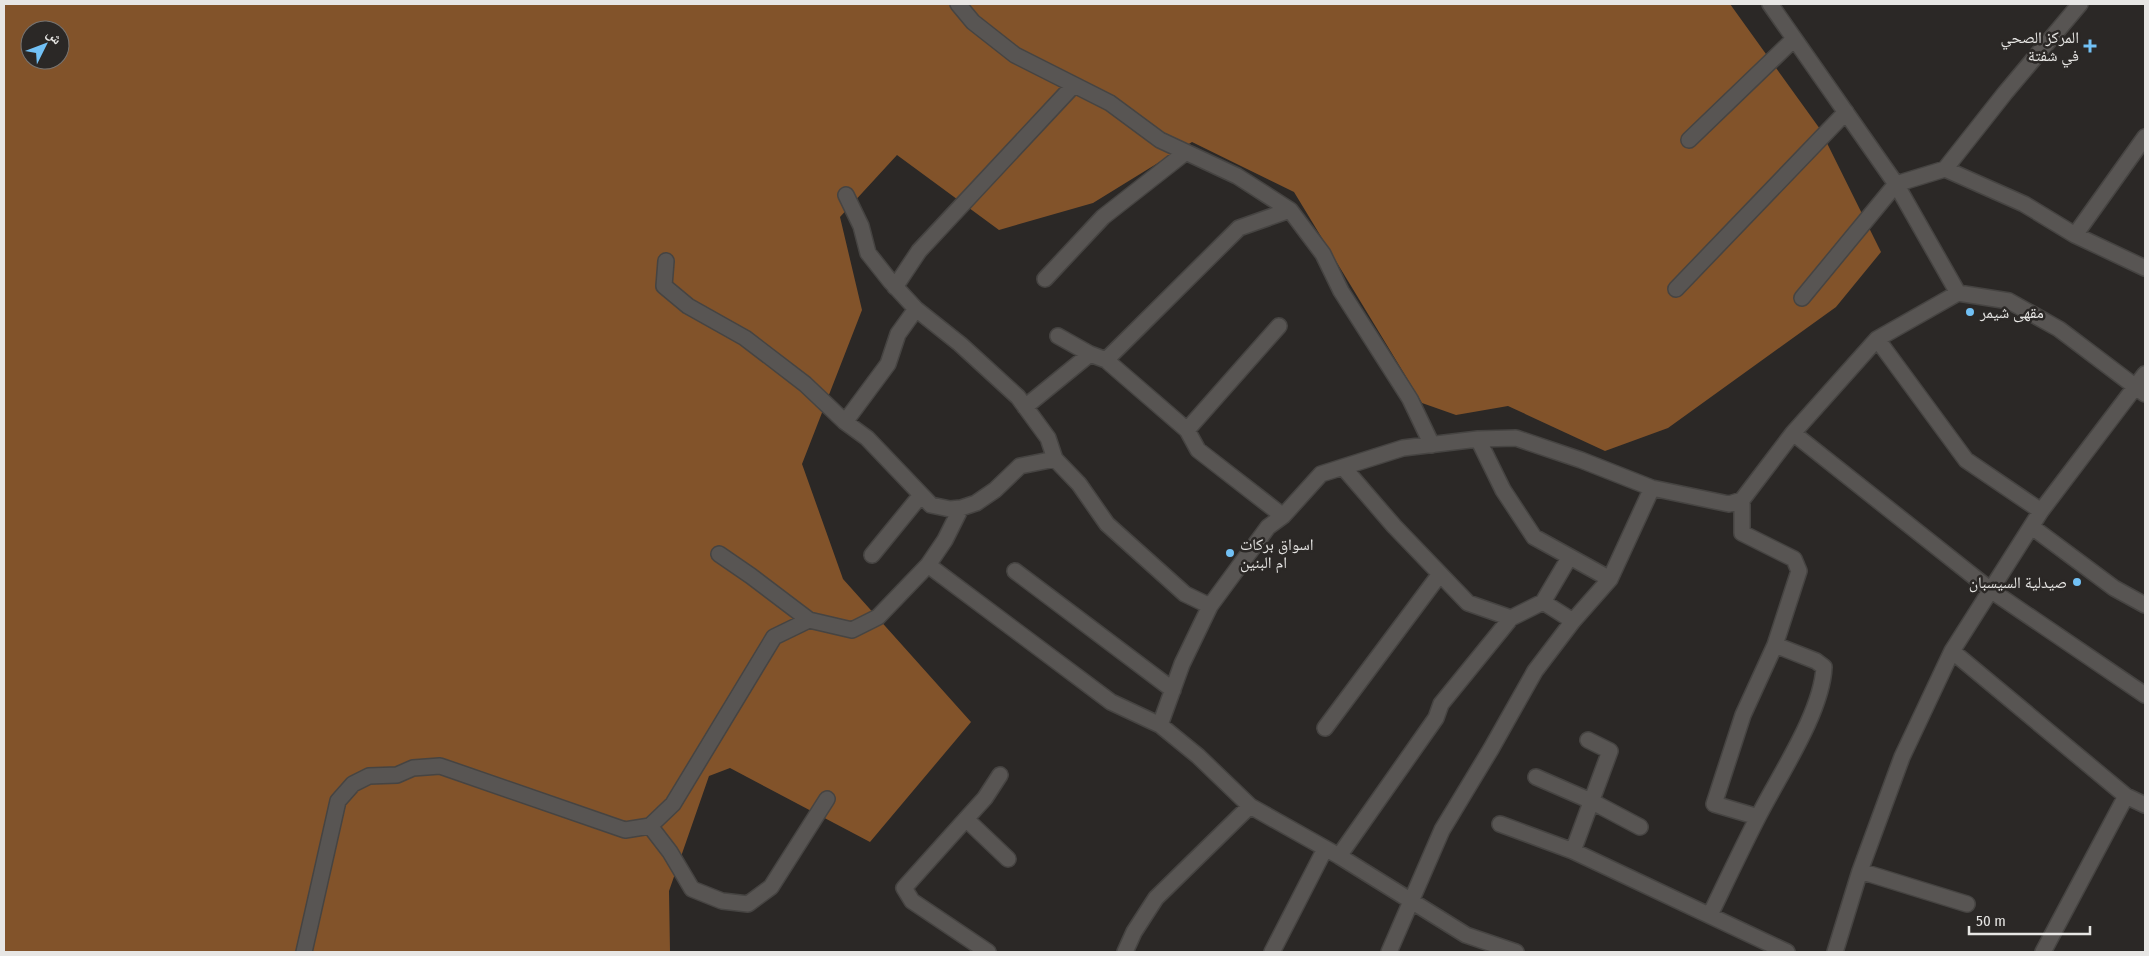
<svg xmlns="http://www.w3.org/2000/svg" width="2149" height="956" font-family="'Fira Sans Condensed','Noto Naskh Arabic',sans-serif">
<style>
.forest{fill:#82532a;fill-rule:evenodd}
.lines{fill:none;stroke-linecap:round;stroke-linejoin:round}
.minor-casing{stroke:#464442;stroke-width:18}
.minor{stroke:#585553;stroke-width:15}
.poi-dot{fill:#72c1f5;stroke:#2b2826;stroke-width:2}
.labels{text-anchor:middle;dominant-baseline:central;stroke-width:5;stroke-linejoin:round;paint-order:stroke}
.poi-label{font-size:16px;fill:#e7e6e4;stroke:#2b2826;text-anchor:end}
</style>
<rect width="100%" height="100%" fill="#2b2826"/>
<path class="forest" d="M4,4H1730L1820,129L1881,252L1836,307L1668,428L1605,451L1508,406L1456,415L1422,403L1294,192L1192,142L1093,203L999,230L897,155L840,217L862,310L802,464L843,579L971,722L870,842L730,768L709,776L669,891L670,952H4ZM30,30H60V60H30Z"/>
<g class="lines">
<g class="minor-casing">
<path id="minor" d="M958,4L973,22L1015,55L1110,103L1160,140L1237,176L1290,210L1323,254L1341,291L1410,399L1432,445
M1770,4L1896,184L1958,293
M1689,140L1794,39
M1945,169L2024,204L2075,235L2145,268
M846,195L861,226L868,253L891,282L916,309L960,344L1018,397L1048,438L1055,459L1079,484L1107,524L1185,594L1210,606
M2075,235L2145,137
M666,261L664,286L688,306L745,338L805,384L845,422L867,438L931,505L950,509L961,508L976,503L995,490L1020,466L1055,459
M1045,279L1103,217L1186,152
M895,287L919,251L1073,86
M1676,289L1846,112
M1802,298L1896,184L1945,169L2005,93L2080,4
M1058,336L1090,354L1106,360L1187,430L1198,450L1283,516
M1877,339L1966,460L2041,511
M1106,360L1239,228L1290,210
M1025,407L1090,354
M845,422L888,364L898,334L916,309
M1187,430L1279,326
M1793,433L1992,591L2145,695
M1478,439L1503,490L1534,537L1610,579
M1343,467L1394,526L1468,603L1511,618
M1742,500V533L1794,559L1799,571L1775,645L1743,715L1714,804L1758,817
M2032,527L2114,588L2145,605
M719,554L751,576L809,620L852,630L878,617L928,565L945,540L961,508
M872,555L921,495
M928,565L1111,702L1160,725L1198,756L1250,806
M1015,571L1173,690
M1543,602L1573,621
M1952,651L2126,796L2145,805
M1160,725L1182,664L1210,606L1268,527L1283,516L1321,474L1403,448L1478,439L1516,438L1581,460L1652,488L1729,504L1742,500L1793,433L1877,339L1958,293L2009,301L2059,329L2145,394
M1325,728L1440,574
M1536,777L1591,801L1640,827
M966,819L985,798L1000,775
M1500,824L1573,851L1787,952
M650,826L670,852L692,889L722,901L748,904L771,887L827,799
M1573,851L1610,751L1588,740
M1339,856L1436,718L1441,704L1511,618L1543,602L1569,558
M1860,871L1967,904
M1710,915C1726,882 1742,848 1759,815C1780,774 1822,712 1824,667L1816,661L1775,645
M304,952L338,801L353,784L369,776L397,775L413,768L440,766L625,830L650,826L673,804L774,637L809,620
M988,952L912,901L904,888L966,819L1008,859
M1125,952L1134,932L1156,898L1250,806L1339,856L1466,935L1516,952
M1272,952L1325,849
M1389,952L1442,830L1491,749L1535,671L1573,621L1610,579L1652,488
M1835,952L1860,871L1902,757L1952,651L2041,511L2145,374
M2043,952L2126,796"/>
</g>
<use href="#minor" class="minor"/>
</g>
<g class="poi-dot">
<path d="M2087.5 38.5h5v5h5v5h-5v5h-5v-5h-5v-5h5z"/>
<circle cx="1970" cy="312" r="5"/>
<circle cx="1230" cy="553" r="5"/>
<circle cx="2077" cy="582" r="5"/>
</g>
<g class="labels">
<g class="poi-label">
<text x="2079" y="37">المركز الصحي<tspan x="2079" dy="18">في شفتة</tspan></text>
<text x="1980" y="312" text-anchor="start">مقهى شيمر</text>
<text x="1240" y="544" text-anchor="start">اسواق بركات<tspan x="1240" dy="18">ام البنين</tspan></text>
<text x="2067" y="582">صيدلية السيسبان</text>
</g>
</g>
<rect width="2149" height="956" fill="none" stroke="#e7e6e4" stroke-width="10"/>
<g transform="translate(45 45) rotate(48)"><circle r="24" fill="#2b2826" stroke="#767472"/>
<path d="M0-4L9 19L0 12L-9 19Z" fill="#72c1f5"/>
<text y="-8" font-size="14" font-weight="bold" text-anchor="middle" fill="#e7e6e4">ش</text>
</g>
<path d="M1969 926v8h121v-8" fill="none" stroke="#e7e6e4" stroke-width="2.5"/>
<text x="1976" y="926" font-size="15" fill="#e7e6e4" stroke="#2b2826" stroke-width="4" paint-order="stroke">50 m</text>
</svg>
